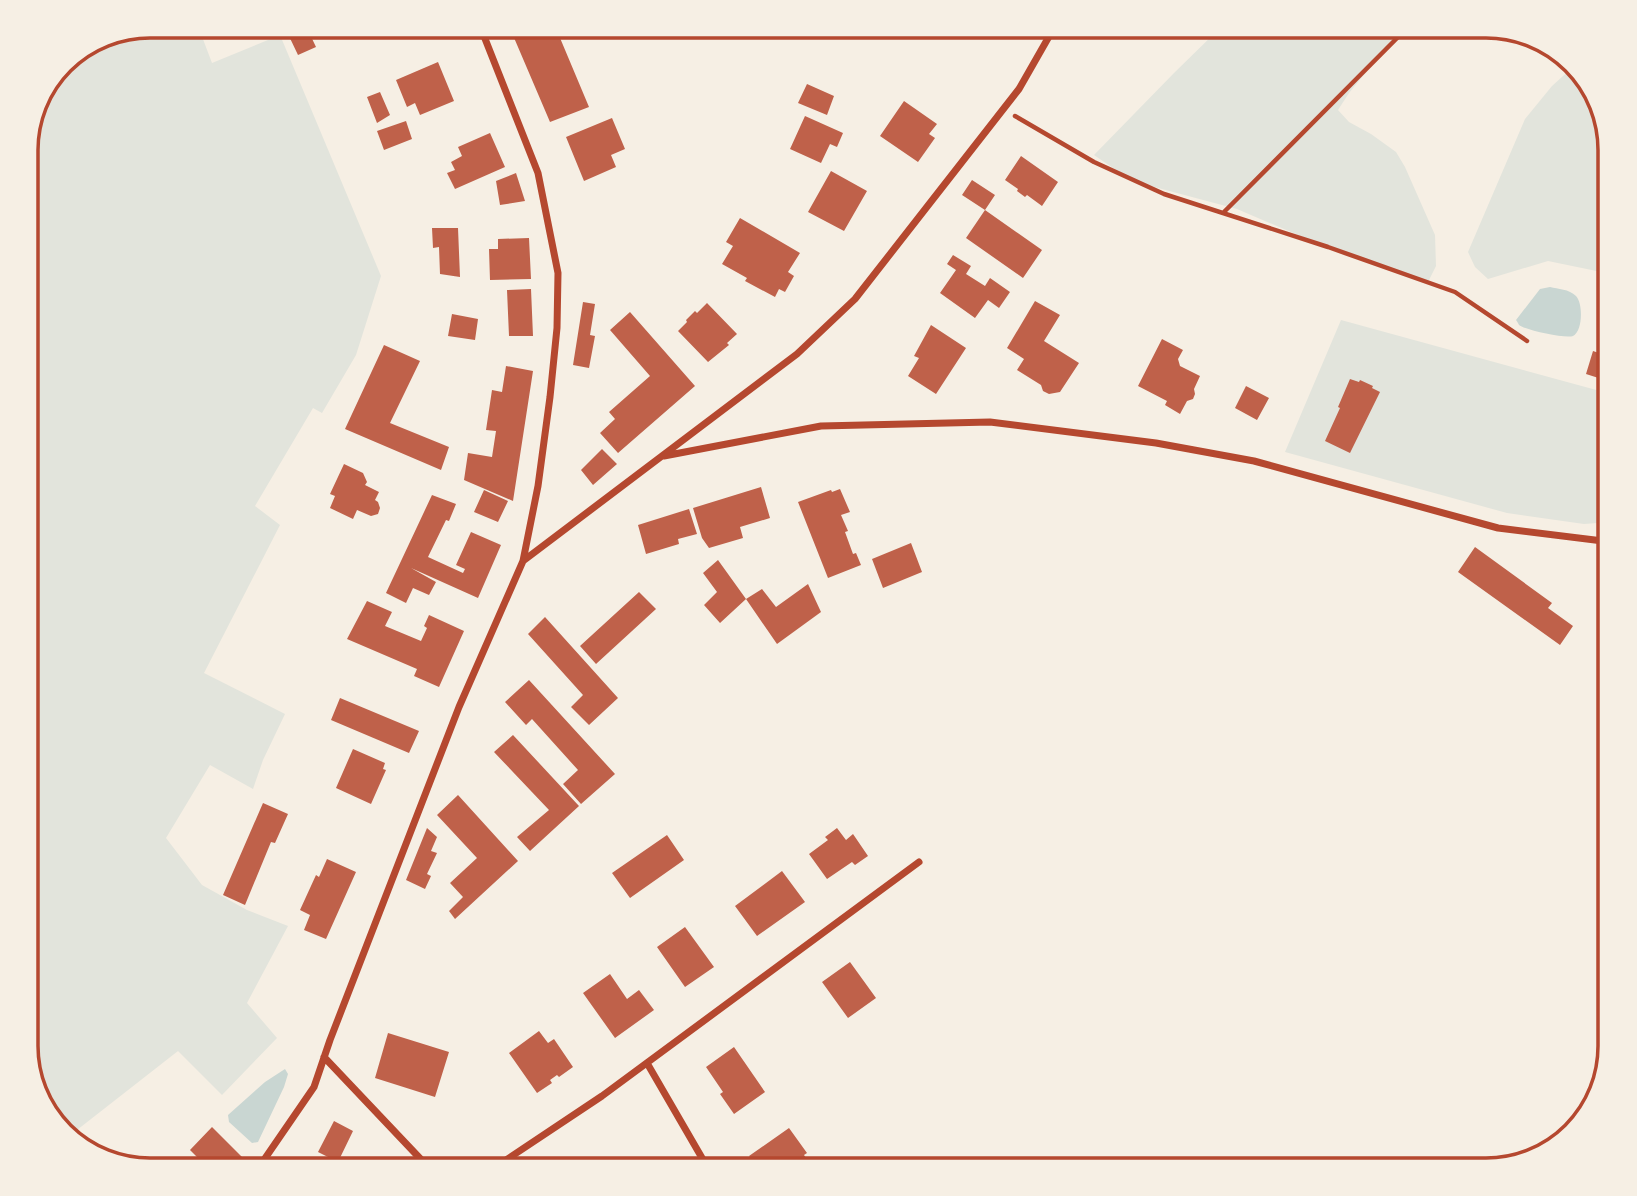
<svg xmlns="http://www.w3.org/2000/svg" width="1637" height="1196" font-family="'Exo 2',sans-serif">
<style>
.green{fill:#e2e4dc}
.water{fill:#c9d6d2}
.building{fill:#bf614a}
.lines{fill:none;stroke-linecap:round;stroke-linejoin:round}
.path{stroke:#b5482f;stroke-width:4.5}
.minor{stroke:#b5482f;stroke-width:7}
.rim{fill:none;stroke:#b5482f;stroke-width:3.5}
</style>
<rect width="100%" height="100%" fill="#f6efe4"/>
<path class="green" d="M150,26H198L212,63L280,35L381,276L356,355L322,413L313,408L255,506L280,525L204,673L285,714L263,760L253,789L210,765L166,838L202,885L247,910L288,926L247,1003L277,1038L222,1095L178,1051L68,1137L43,1107L26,1053L27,142L39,95L68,57Z
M1222,26H1404L1349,93L1338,110L1349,122L1371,134L1396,152L1405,167L1435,235L1436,266L1429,280L1426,283L1319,244L1237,209L1132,181L1094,155L1174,73Z
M1574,66L1598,95L1611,150V274L1548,261L1488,279L1475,267L1468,252L1525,119L1552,86Z
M1341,320L1611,394V522L1584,524L1507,513L1285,452Z"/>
<path class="water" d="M1550,287C1558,289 1569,289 1576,296C1583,303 1583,331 1573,336C1566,339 1525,330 1519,325C1518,323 1517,321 1516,320L1540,289Z
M285,1069L288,1074L284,1087L258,1142L252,1143L229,1122L228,1115L265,1082Z"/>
<path class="building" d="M306,26L316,47L298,55L288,34Z
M380,26H409L405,35L398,32L385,38Z
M509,26H555L589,107L550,122Z
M438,62L454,101L420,115L415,103L407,107L396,80Z
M807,84L834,96L827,115L798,103Z
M380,92L390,115L377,123L367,97Z
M904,101L937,124L929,134L935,138L918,162L880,136Z
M805,116L843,133L837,147L830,144L821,163L790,149Z
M612,118L625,149L611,155L616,167L584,181L566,137Z
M406,121L412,139L384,150L377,131Z
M490,133L505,167L455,189L447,173L455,170L451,162L462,156L458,147Z
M1021,156L1058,182L1042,206L1027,195L1025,197L1017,191L1018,189L1005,180Z
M831,171L867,191L844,231L808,212Z
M516,173L525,201L500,205L496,181Z
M972,180L995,195L985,210L962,195Z
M985,210L1042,250L1023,278L966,238Z
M740,218L800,253L788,272L794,276L785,292L779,289L775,297L745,281L747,278L722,264L733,246L726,242Z
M432,228H458L460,277L440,274L439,247L433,248Z
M529,238L531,279L490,280L489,249H498V239Z
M953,255L971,266L966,274L985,286L990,278L1010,292L999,308L988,300L975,318L940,293L956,270L947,264Z
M1610,276L1611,277V314L1599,309Z
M531,289L533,336H509L507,290Z
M1035,301L1060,315L1044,341L1079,363L1060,392L1049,394L1043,391L1041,385L1017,370L1024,359L1007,348Z
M583,302L595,304L590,335L595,336L589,368L573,365Z
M707,303L737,334L727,343L729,345L708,362L678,331L687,322L686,320L695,311L697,313Z
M630,312L695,386L618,453L600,433L615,419L609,412L650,376L610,330Z
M452,314L478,319L475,340L448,336Z
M931,325L966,348L936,394L908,376L919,358L914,356Z
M1162,339L1183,350L1178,359L1180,366L1200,376L1194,389L1195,394L1193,399L1187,401L1180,414L1165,405L1167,401L1138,386Z
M384,345L420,361L390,423L449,447L441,470L345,429Z
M1593,351L1611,357V382L1586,374Z
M506,366L533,371L513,501L464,480L468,453L492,457L496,431L486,430L492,390L502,392Z
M1350,379L1359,382L1360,380L1373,386L1372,388L1380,392L1350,453L1325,441L1340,408L1338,407Z
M1246,386L1269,398L1257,420L1235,408Z
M602,449L617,464L593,485L581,470Z
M344,464L363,473L367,482L365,485L379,492L375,500L378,502L380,508L378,514L371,516L357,510L353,519L330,508L335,496L330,494Z
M761,487L770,518L740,527L743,538L709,548L702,538L693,508Z
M840,489L850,512L841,515L848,531L845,532L853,554L856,553L861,565L828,578L798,502L831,490L832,492Z
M484,490L508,501L498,522L474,512Z
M432,495L456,504L449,521L446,520L428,557L463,573L465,569L456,565L471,532L501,545L478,598L411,568L436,582L429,595L413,588L406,603L386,593Z
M689,509L697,534L678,539L679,544L646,554L638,525Z
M911,543L922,572L883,588L872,559Z
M1475,547L1552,603L1548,608L1573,626L1560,645L1458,572Z
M718,560L746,599L720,623L704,605L717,592L703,573Z
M808,584L821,612L777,644L746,599L762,589L776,607Z
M639,592L656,609L596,664L580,646Z
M367,601L392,612L385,626L421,641L427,628L424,626L429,615L464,631L439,687L414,676L417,669L347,639Z
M545,617L618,698L589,725L571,707L583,695L528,634Z
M529,680L615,774L581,804L563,784L578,770L532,719L526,725L505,702Z
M340,698L419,731L409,753L331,720Z
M513,735L579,806L530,851L517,837L549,810L494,752Z
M353,749L385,763L383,769L386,770L371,804L336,788Z
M458,795L518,861L455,919L449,911L463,897L450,883L477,858L437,815Z
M263,803L288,814L275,843L271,842L245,905L223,895Z
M427,828L437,837L431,851L437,853L427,874L431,876L425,889L406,880Z
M837,828L846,840L853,834L868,856L855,865L852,862L827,879L809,854L828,840L825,837Z
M667,835L684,860L630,898L612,873Z
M327,859L356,872L326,939L304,930L310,915L300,910L316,875L319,877Z
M782,871L805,902L757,936L735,906Z
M685,927L714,967L685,987L657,947Z
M850,962L876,998L848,1018L822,982Z
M610,974L627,999L639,990L654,1010L615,1038L583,993Z
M539,1031L548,1043L554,1039L573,1067L559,1077L557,1075L550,1080L552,1083L537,1093L509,1053Z
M388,1033L449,1052L435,1097L375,1078Z
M734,1047L765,1092L734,1114L720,1094L723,1092L706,1067Z
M334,1121L353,1131L338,1162L318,1152Z
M212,1127L248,1163L241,1170H210L190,1150Z
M789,1128L807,1153L804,1155L813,1168L810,1170H759L749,1156Z
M575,1158L583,1170H558Z"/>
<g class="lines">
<path class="path" d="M1015,116L1094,162L1164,194L1328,247L1455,292L1527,341
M1223,213L1409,26"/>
<path class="minor" d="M664,456L821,426L990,422L1156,443L1254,461L1498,528L1611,542
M523,561L797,354L855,299L1019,89L1055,26
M324,1057L431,1170
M647,1063L709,1170
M257,1170L314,1087L330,1040L459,707L523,561L538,486L550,397L557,328L558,273L538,173L480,26
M491,1170L602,1096L919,862"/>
</g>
<path d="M0 0H1637V1196H0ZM150 38H1486A112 112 0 0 1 1598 150V1046A112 112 0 0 1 1486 1158H150A112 112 0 0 1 38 1046V150A112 112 0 0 1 150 38Z" fill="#f6efe4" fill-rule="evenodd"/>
<path class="rim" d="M150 38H1486A112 112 0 0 1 1598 150V1046A112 112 0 0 1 1486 1158H150A112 112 0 0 1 38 1046V150A112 112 0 0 1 150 38Z"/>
</svg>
